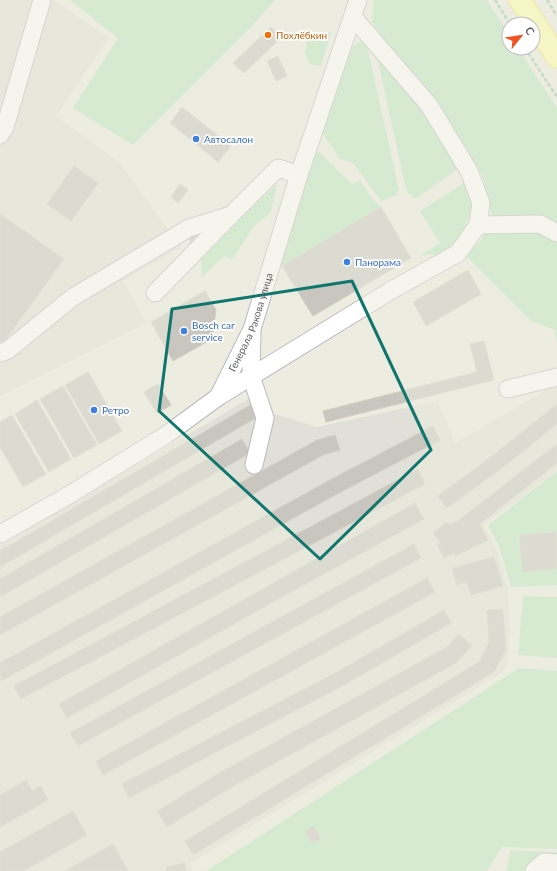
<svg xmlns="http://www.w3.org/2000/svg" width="557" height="871" font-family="Lato,sans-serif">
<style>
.industrial{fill:#e0dfd8}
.green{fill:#bbe6c2}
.building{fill:#c8c6be;stroke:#d2cfbf}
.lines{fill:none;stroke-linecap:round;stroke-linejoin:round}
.minor-casing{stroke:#b9bac0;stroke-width:19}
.major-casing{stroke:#f7e250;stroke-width:23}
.path{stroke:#93c5a9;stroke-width:2.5;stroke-dasharray:4 2;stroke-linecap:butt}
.minor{stroke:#fff;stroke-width:17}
.major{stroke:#fffea4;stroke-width:21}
.marked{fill:none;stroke:#0f766e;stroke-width:3;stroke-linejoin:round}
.food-dot{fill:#e8710a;stroke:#fff;stroke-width:1.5}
.shop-dot{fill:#3f7fe0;stroke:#fff;stroke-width:1.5}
.labels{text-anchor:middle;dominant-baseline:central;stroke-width:3.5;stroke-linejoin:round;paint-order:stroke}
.food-label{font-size:10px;fill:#c56008;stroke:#fff;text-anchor:start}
.shop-label{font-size:10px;fill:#366cbe;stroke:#fff;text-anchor:start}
.street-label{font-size:10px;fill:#595c62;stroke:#fff}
</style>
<rect width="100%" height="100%" fill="#edece0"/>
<path class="industrial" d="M0,0H54L109,38L56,116L120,163L181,248L123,281L146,323L0,396Z
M557,384V470L484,525L498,553L508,589L510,635L508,661L503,672L191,863L192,871H0V546L262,391L274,414L317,427L438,401L455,443Z"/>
<path class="green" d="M70,0H275L249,29L133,145L73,108L118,38Z
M373,0H487L509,34V48H518L557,108V344L555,330L531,321L466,256L482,239L492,217L488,197L482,175L468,151L432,96L386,42L372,22Z
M331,32L321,66L310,64L305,53L307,41L319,33Z
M366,41L399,190L396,195L381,201L354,164L340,159L322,133L344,62L352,47L360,42Z
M377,56L423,108L458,169L415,199L408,193L405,185Z
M317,150L352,184L360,180L371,197L381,207L282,266L280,259Z
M464,183L472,204L469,218L458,241L442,254L421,255L440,243L420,211Z
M277,184L271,212L253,227L232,260L224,256L202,277L201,253Z
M557,471V585L511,587L500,549L488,525Z
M523,596L557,597V658L518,655Z
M519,668L557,671V849L502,847L487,871H206Z
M510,850L557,852V871H507Z"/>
<path class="building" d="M271,27L281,38L244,73L233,63Z
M278,56L287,76L276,81L267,61Z
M182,107L231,146L218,162L170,123Z
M74,166L98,183L71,221L47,204Z
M180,184L188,190L178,203L171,197Z
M381,207L411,258L313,316L282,266Z
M0,214L64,259L1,346L0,345Z
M201,228L206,236L192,244L187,236Z
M468,270L481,294L426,326L413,302Z
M205,291L216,310L212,339L173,361L151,322Z
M484,341L494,380L326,422L323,411L477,372L470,344Z
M88,372L122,431L99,444L65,385Z
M158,384L171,405L157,413L144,392Z
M63,386L97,445L74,458L40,399Z
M37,400L71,459L49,472L15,414Z
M252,404L259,416L0,567V551Z
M557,404V424L501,469L447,508L438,496L491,457Z
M12,415L46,474L23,487L0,447V422Z
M433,426L440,440L335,495L1,681L0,663L328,481Z
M335,435L340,450L323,455L0,635V617L317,440Z
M242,439L250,453L0,597V579Z
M557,444V463L480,524L488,540L455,556L454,553L444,558L437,544L441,543L433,533L447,522L449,525L459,520Z
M418,469L425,484L21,699L14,686Z
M415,503L424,519L271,603L67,718L59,704Z
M556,532L557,569L523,572L519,535Z
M414,544L421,558L78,746L70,733Z
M494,557L503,586L471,595L467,582L457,585L452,568Z
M427,578L435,592L103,775L96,761Z
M503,609L506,650L494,672L193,855L185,841L479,662L489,643L487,610Z
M444,610L451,623L346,684L129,798L122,784L339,671Z
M459,634L472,646L456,663L230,788L167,827L157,811L221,772L447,647Z
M26,780L32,791L41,786L48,800L0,827V795Z
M73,811L87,835L23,871H0V852Z
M314,826L321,839L312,843L305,831Z
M113,844L128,871H65Z
M185,863L186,871H166V867Z"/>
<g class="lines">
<g class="minor-casing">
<g id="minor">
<path d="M0,135L5,127L42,0"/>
<path d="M478,225L540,224L557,233"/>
<path d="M155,293L230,216"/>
<path d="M252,333L251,376L265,418L254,465"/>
<path d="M0,353L8,350L73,297L189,228L231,215L278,168L299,175"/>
<path d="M508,389L557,377"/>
<path id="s1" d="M218,397L252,329L299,175L358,0"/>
<path d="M0,534L64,498L166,435L218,397L390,291L458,253L478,225L481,203L469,171L429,105L353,17"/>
<path d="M534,871L544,862L557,863"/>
</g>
</g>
<g class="major-casing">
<path id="major" d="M520,0L557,57"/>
</g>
<path class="path" d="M495,0L510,24
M547,0L557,16
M525,48L557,97"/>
<use href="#minor" class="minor"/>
<use href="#major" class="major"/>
</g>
<path d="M0 0H557V871H0ZM352,281L431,450L320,559L159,411L172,309Z" fill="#edece0" fill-opacity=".55" fill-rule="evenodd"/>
<path class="marked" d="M352,281L431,450L320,559L159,411L172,309Z"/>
<circle class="food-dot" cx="268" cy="35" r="4"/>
<g class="shop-dot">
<circle cx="196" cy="139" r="4"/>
<circle cx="347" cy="262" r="4"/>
<circle cx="184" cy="331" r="4"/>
<circle cx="94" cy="410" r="4"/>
</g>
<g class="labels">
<g class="food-label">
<text x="276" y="35">Похлёбкин</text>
</g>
<g class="shop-label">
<text x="204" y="139">Автосалон</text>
<text x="355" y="262">Панорама</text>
<text x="192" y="325">Bosch car<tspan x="192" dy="12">service</tspan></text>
<text x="102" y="410">Ретро</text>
</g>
<g class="street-label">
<text stroke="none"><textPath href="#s1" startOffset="82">Генерала Ракова улица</textPath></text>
</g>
</g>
<g transform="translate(521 36) rotate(60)"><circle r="19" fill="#ffffff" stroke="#bdbec0"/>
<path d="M0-3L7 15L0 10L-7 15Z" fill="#f05324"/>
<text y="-6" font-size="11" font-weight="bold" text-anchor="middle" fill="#595c62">С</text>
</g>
</svg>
